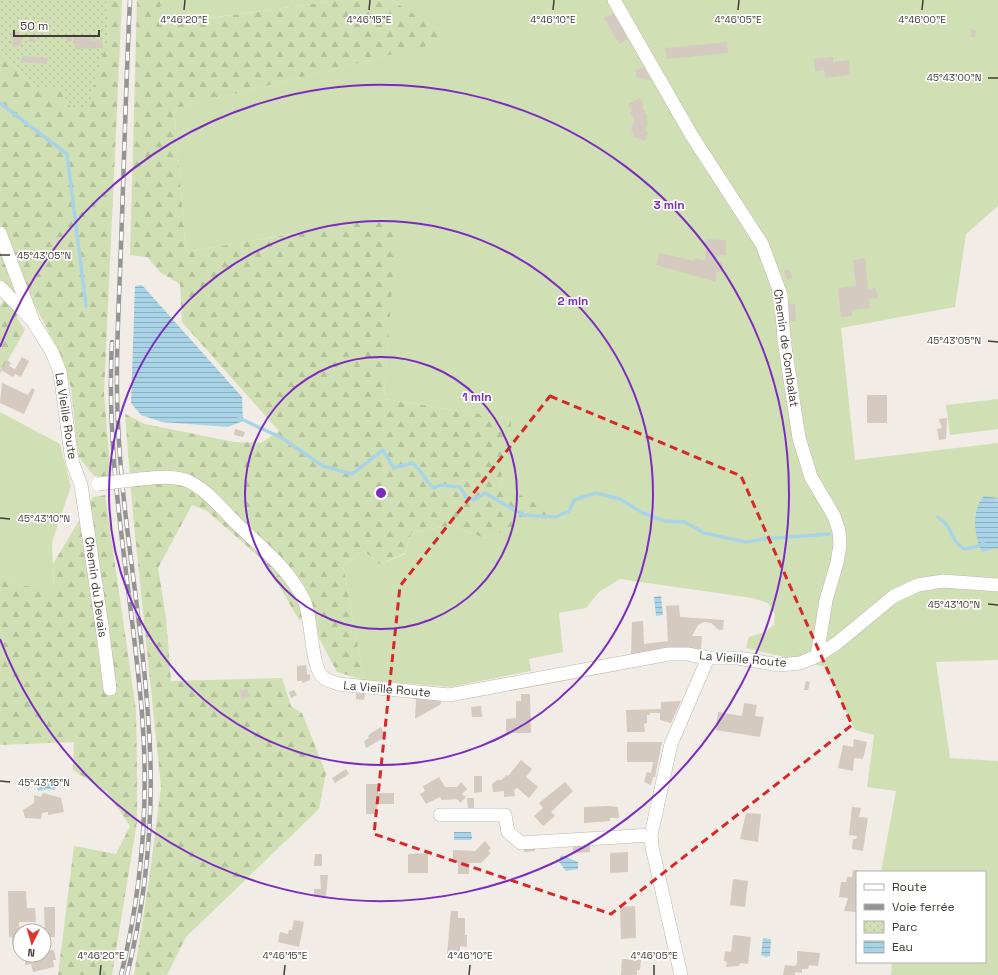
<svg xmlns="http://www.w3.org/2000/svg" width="998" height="975" font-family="'Space Grotesk',sans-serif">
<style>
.grass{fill:#d1e0b4}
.forest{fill:url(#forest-firs)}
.park{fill:url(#park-dots)}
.water{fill:url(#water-rules)}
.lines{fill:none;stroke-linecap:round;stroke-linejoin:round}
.stream{stroke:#a9d4e7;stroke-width:3.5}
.building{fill:#d4cac0}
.minor-casing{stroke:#beb6ad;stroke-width:14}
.minor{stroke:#fff;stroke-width:13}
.rail-casing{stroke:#949494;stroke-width:4.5}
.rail{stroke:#fff;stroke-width:3;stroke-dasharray:9;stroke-linecap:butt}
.minor-bridge-casing{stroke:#beb6ad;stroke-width:14;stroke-linecap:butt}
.minor-bridge{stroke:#fff;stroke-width:13}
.marked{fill:none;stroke:#d62828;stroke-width:3;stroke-dasharray:8 5;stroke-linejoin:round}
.ticks{fill:none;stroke:#433c36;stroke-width:1.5}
.ring{fill:none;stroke:#7b2cbf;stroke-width:2}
.labels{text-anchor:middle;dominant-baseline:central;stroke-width:3.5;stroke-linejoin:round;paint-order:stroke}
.street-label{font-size:12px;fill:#433c36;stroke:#fff}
.ticks-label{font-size:10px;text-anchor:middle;fill:#433c36;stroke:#fff;stroke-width:3.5;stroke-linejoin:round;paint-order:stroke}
.centre{fill:#7b2cbf;stroke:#fff;stroke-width:2}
.ring-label{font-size:12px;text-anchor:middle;font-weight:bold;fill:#7b2cbf;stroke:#fff;stroke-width:3.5;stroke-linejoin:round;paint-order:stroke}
</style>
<defs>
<pattern id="forest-firs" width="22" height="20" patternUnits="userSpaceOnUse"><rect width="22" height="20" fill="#d1e0b4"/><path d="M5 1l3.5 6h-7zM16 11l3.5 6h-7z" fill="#b5c19b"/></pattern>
<pattern id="park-dots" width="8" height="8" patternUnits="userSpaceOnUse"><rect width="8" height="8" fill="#d1e0b4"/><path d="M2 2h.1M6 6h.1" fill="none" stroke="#b5c19b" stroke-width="1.8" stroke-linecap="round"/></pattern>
<pattern id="water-rules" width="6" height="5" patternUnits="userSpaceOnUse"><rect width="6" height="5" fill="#a9d4e7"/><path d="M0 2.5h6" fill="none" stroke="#8badbc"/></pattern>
</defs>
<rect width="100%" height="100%" fill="#f1ece6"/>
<path class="grass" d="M161,0H341L158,25Z
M391,0H998V206L966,234L955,307L841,328L855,460L998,443V660L936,662L950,758L998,761V975H891L892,962H985V872H881L896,791L867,787L874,735L855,730L825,667L746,648L749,637L765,632L774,625L775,614L768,603L752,598L620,579L599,592L586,608L559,613L563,652L529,659L531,671L450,687L364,680L343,565L364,551L380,564L405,554L411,533L451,525L484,538L559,513L500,486L512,419L384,399L396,216L186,252L174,109L453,39Z
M998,399V429L950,435L946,405Z
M0,412L60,444L71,486L52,542L54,591L20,585L0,575Z"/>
<path class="forest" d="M106,0H122L104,394L111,477L94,476L78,456L71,388L62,358L35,305L16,316L25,330L0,374V306L5,297L0,294V48L12,64L36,88H59L72,109L108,37Z
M137,0H161L159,25L341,0H391L454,39L174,109L186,252L397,216L384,399L512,419L500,486L560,513L484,538L451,525L411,533L405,553L380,564L364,551L343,565L364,680L337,672L319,638L315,614L299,620L265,562L207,511L192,505L158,568L166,617L171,681L282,678L291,706L302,713L326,773L319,809L186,937L167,975H134L149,880L161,787L133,515L125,414L145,424L234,442L261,443L279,431L182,322L180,284L161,273L147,257L130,255Z
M105,495L136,710L137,765V822L112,975H58L74,846L116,854L130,826L107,792L73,770L74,742L0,745V575L20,585L54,590L53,564L93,497Z"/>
<path class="park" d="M0,0H106L108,37L88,109H72L59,88H36L12,64L0,48Z"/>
<path class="water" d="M142,285L242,397L243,421L228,427L162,422L141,415L131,403L135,286Z
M984,496L998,498V548L982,552C974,536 971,510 984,496Z
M661,596L663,615L656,616L654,597Z
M47,780L56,781L55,790L48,789L38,791L36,783Z
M454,832H471L472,838L471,840H454Z
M561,855L578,862V869L566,871L559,862Z
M763,938L771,939L770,956L766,957L761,955Z"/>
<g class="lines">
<path class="stream" d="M0,103L67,154L86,306
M239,418L282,438L323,466L352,474L383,450L394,468L412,463C422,469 424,481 434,488L441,485L460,487L466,497L474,500L485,493L523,515L555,517L569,511L574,500L596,493L620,499L643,513L665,521L685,522L704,533L746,542L763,539L829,534
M938,517L947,525L956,542L964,549L979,546L983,543"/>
</g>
<path class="building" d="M614,13L628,39L619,44L604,18Z
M971,29L977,31L975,37H971Z
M19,32L22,45L13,47L11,33Z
M91,34L92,41L102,39L103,48L75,49L73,36Z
M72,36V41L66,42V37Z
M29,37H35V41L29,42Z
M727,42L728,53L667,59L665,48Z
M22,56L48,58L47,64L21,62Z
M833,57V62L849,60L850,75L825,78L824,70L815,71L814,59Z
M644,67L651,81L636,77V70Z
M640,98L644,105L642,106L648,118L646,119L648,122L646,131L648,132L645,141L633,137L634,133L631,132L633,123L635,122L630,112L632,111L628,104Z
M706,239L726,240V255H717L716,261L723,262V272H716V282L656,265L660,253L695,261V258L705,261Z
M865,258L868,289L876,288L878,298L869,299L870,308L852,310V316L841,317L838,288L856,286L853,260Z
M789,269L793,278L787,280L784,271Z
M795,304L796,321L788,322L787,305Z
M22,357L29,361L21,377L15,374L13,377L1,370L7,360L11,363L9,366L15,369Z
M2,383L28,395L32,388L35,390L24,414L0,403Z
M867,395H887V423H867Z
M947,418L946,439L939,440L937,429L942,428L939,419Z
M235,429L245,432L243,437L234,435Z
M679,605L680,617L724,620L723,630H719L711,623L704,622L698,625L692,636H702L701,649L681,648L631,655L632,622L643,621L644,644L668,641L666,606Z
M306,665L307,675L310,674V680L302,683V681H297V666Z
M806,681L810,682L808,690H804Z
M247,689L250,696L242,699L240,691Z
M294,690L297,695L291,698L289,692Z
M356,693L365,694L364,700L356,699Z
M521,694H530L531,733H506V719L516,718V701H521Z
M416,698L441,701V704L415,719Z
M681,701L671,723L660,720V713H650V715H647V723L644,724L645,732H627L626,710L661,709V702Z
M744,703L757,705L755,716L764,717L760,737L716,730L718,712L742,716Z
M481,706L482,717H472L471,707Z
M381,727L385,737L366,748L364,741L369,738L368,736L371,733Z
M854,739L867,742L863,759L854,758L853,771L838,768L843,745L853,747Z
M627,742H662L655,777H653L651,785L644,782L647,772L651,773L653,762H627Z
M521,760L532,769L526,777L538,787L529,798L517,788L514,790L515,796L504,797V791L493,792L492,784L497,780H502L506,775L508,776Z
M346,769L349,774L335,783L332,778Z
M474,776H482V792L474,793Z
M439,777L445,787H457L461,782L467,789L462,794L466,797L460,803L457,799L442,800L440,797L426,804L420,794L425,791L423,786Z
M565,782L573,791L551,812L555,816L543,826L534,816L543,808L539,803Z
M366,784H378V793H394V804H377V814H366Z
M43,793L61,798L64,812L48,815V812L42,813L41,819L25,818L23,810L34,803V795L41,797Z
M467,798H474V810H468Z
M609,806L618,807L619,818H610V821L584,823V807Z
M852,807L861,808L859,817L868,818L863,851L852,849L853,839H856L857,836L849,835Z
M746,813L761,814L758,842L740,839Z
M485,841L491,848L488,851L491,853L481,863H469V874H458V863H453V850L475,851Z
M590,845V852L573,853V846Z
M524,848H535V851L524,852Z
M628,852V872L610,873V853Z
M428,853V873H408V854Z
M315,854H322V866H314Z
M853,870L864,871L857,872L856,912L844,911L848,898L839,897L841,882H846L847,877H852Z
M320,875H328L326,896H314V889H321Z
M733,879L748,881L745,907L730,905Z
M8,891H26L27,908H35L36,922H19V927H24V931H20L19,944H12V937H9Z
M635,906L636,938L621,939L620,907Z
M44,907H55V937H45Z
M451,911H458V918H465V935H467V947L460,946V955L447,954Z
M294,920L304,922L299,947L278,942L280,932L288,934L289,930H292Z
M733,935L751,937L748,964L740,963L739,966L726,967L727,962L724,961L725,951L731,952Z
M54,950L56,960H53L54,967L33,972L31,964L25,965V960L39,957L38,955H44V952Z
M797,951L820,953L818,966L809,965L808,969H802V973L795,972V975H783L785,965L795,966L797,963Z
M622,959L641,960L640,970H637V975H621Z"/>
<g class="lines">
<g class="minor-casing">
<path id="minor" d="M614,0L692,136L762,244L781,295L784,340L799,438L811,477L834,516L839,531L840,545L837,563L826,600L817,656
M0,233L34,323L52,352L60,372L71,454L73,464L81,485L102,626L110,689
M0,287L31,319
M140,479C155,478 174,475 188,481C207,490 221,508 236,523C260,546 289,569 304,600C313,620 310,668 324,678C328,681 334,682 338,684L449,695L669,654H687L708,658H738L779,665L800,663L817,656L837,643L894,596L918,585L943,581L998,585
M440,815H505L508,832L521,843L651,835
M681,975L652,847L651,835L671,744L708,658"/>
</g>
<use href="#minor" class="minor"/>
<g class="rail-casing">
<path id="rail" d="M112,342C105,467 132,590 142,714C149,801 142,890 121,975
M127,975C148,891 155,802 148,716C142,618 122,521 118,423C115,364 119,305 121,246C124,164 126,82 130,0"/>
</g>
<use href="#rail" class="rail"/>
<g class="minor-bridge-casing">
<path id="minor-bridge" d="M98,484L140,479"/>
</g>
<use href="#minor-bridge" class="minor-bridge"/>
</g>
<path class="marked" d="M550,396L741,476L852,725L611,914L374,834L400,586Z"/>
<path class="ticks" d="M184,10L185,0M369,10L370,0M553,10L554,0M738,10L739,0M922,10L923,0M988,78H998M0,255H10M988,341L998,342M0,518L10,519M988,604L998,605M0,781L10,782M100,975L101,965M284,975L285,965M469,975L470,965M654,975V965"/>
<g class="ring">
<circle cx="381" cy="493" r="136"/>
<circle cx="381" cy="493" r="272"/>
<path d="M0 347A408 408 0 1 1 0 639"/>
</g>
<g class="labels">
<g class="street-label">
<text transform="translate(786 348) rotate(82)">Chemin de Combalat</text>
<text transform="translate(66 416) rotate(81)">La Vieille Route</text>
<text transform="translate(96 587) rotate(82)">Chemin du Devais</text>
<text transform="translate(743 659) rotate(5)">La Vieille Route</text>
<text transform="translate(387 689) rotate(5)">La Vieille Route</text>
</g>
</g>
<g class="ticks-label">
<text x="184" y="23">4°46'20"E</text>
<text x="369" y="23">4°46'15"E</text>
<text x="553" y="23">4°46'10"E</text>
<text x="738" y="23">4°46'05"E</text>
<text x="922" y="23">4°46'00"E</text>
<text x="954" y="81">45°43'00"N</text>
<text x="44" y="259">45°43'05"N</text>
<text x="954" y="344">45°43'05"N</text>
<text x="44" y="522">45°43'10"N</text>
<text x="954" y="608">45°43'10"N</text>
<text x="44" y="786">45°43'15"N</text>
<text x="101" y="959">4°46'20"E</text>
<text x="285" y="959">4°46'15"E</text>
<text x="470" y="959">4°46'10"E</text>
<text x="654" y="959">4°46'05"E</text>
</g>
<circle cx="381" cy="493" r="6" class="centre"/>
<g class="ring-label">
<text x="669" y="209">3 min</text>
<text x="573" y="305">2 min</text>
<text x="477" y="401">1 min</text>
</g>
<rect x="856" y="871" width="130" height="92" fill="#ffffff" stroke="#b4b1af"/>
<rect x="864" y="884" width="20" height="6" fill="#ffffff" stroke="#b4b1af"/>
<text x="892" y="891" font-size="12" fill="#433c36">Route</text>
<rect x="864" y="904" width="20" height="6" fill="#949494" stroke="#b4b1af"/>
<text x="892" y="911" font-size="12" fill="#433c36">Voie ferrée</text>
<rect x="864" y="921" width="20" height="12" fill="url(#park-dots)" stroke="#b4b1af"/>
<text x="892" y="931" font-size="12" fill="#433c36">Parc</text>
<rect x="864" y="941" width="20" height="12" fill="url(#water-rules)" stroke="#b4b1af"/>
<text x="892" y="951" font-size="12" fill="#433c36">Eau</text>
<g transform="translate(32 943) rotate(185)"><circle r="19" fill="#ffffff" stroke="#b4b1af"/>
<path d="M0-3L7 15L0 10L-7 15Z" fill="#df352f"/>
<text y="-6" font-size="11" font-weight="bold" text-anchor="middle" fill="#433c36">N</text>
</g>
<path d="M14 30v6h85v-6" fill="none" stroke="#433c36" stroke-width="2"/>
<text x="20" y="30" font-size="12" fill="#433c36" stroke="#ffffff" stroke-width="3" paint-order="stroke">50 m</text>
</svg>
